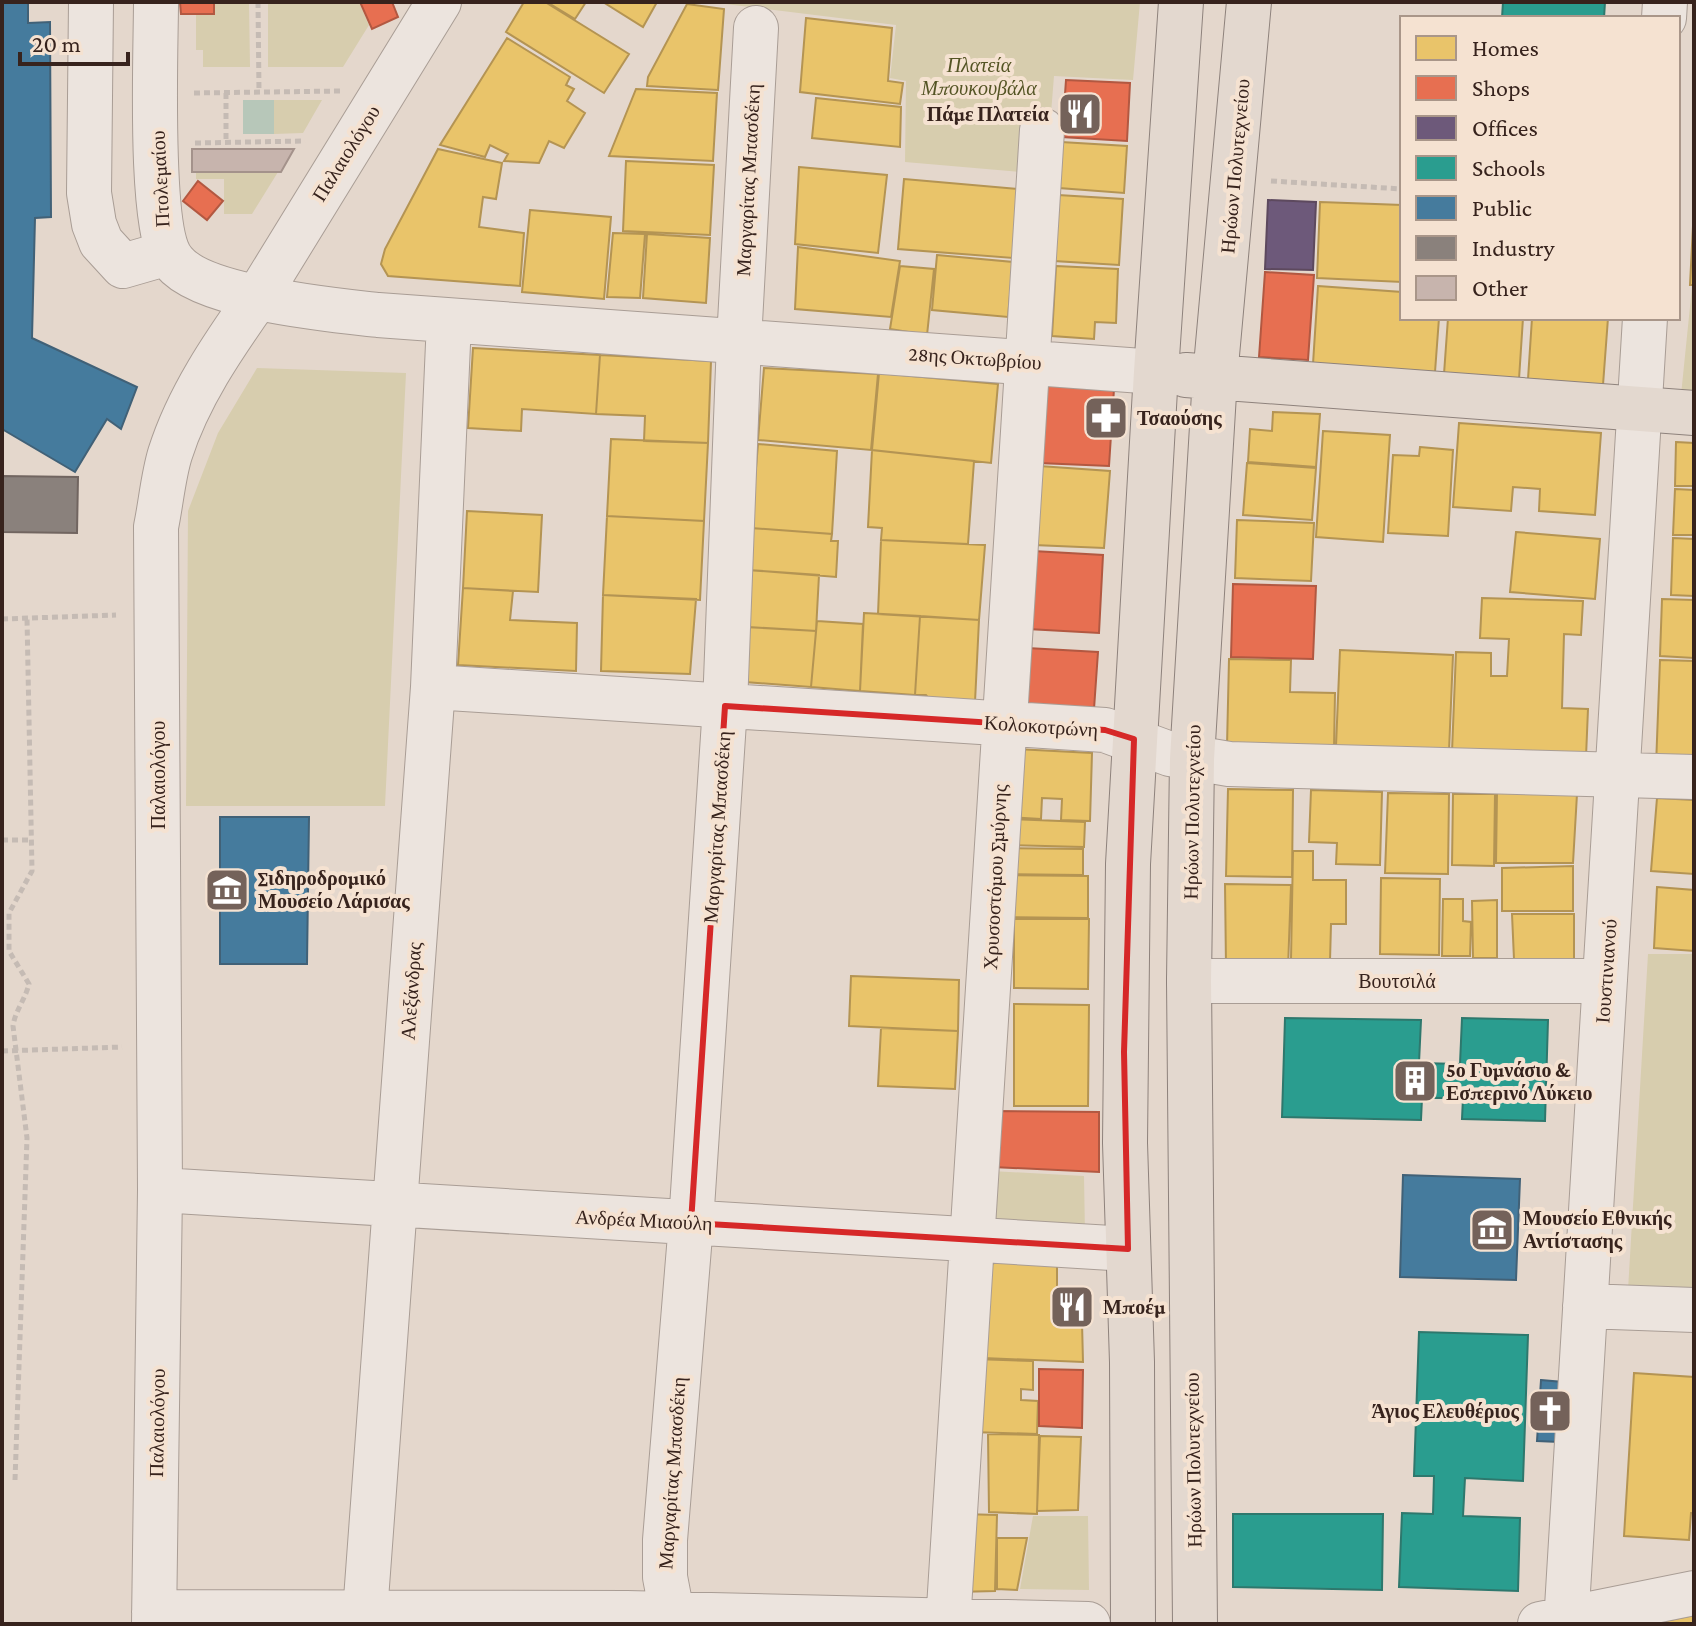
<svg xmlns="http://www.w3.org/2000/svg" width="1696" height="1626" font-family="'Crimson Pro',serif">
<style>
.green{fill:#d7cdae}
.water{fill:#b7c7b9}
.homes{fill:#e9c46a;stroke:#b49453;stroke-width:2}
.shops{fill:#e76f51;stroke:#b25841;stroke-width:2}
.offices{fill:#6d597a;stroke:#5d495e;stroke-width:2}
.schools{fill:#2a9d8f;stroke:#2e786d;stroke-width:2}
.public{fill:#457b9d;stroke:#416177;stroke-width:2}
.industry{fill:#8a817c;stroke:#716560;stroke-width:2}
.building{fill:#c7b4ad;stroke:#a4928b;stroke-width:2}
.lines{fill:none;stroke-linecap:round;stroke-linejoin:round}
.minor-casing{stroke:#a99d95;stroke-width:46}
.major-casing{stroke:#8e827c;stroke-width:46}
.path{stroke:#c5bbb4;stroke-width:5;stroke-dasharray:6 4;stroke-linecap:butt}
.minor{stroke:#ece4de;stroke-width:44}
.major{stroke:#e3d8cf;stroke-width:44}
.marked{fill:none;stroke:#d62828;stroke-width:6;stroke-linejoin:round}
.labels{text-anchor:middle;dominant-baseline:central;stroke-width:8;stroke-linejoin:round;paint-order:stroke}
.park-label{font-size:20px;font-style:italic;fill:#545424;stroke:#f5e2d1}
.poi-label{font-size:20px;font-weight:bold;fill:#37231d;stroke:#f5e2d1;text-anchor:start}
.street-label{font-size:20px;fill:#37231d;stroke:#f5e2d1}
</style>
<rect width="100%" height="100%" fill="#e4d7cc"/>
<path class="green" d="M214,2H249L250,67H203V50H196V15H214Z
M268,2H359L369,25L343,67H268Z
M709,2H1140L1133,80L1054,76L1050,126L1031,173L905,162L906,81L890,78L896,25Z
M274,100H322L303,133L274,134Z
M196,172H278L252,214H224V179H196Z
M1692,287L1694,288V396L1681,395Z
M257,368L406,373L385,806H186L188,511L218,433Z
M1648,954H1694V1294L1628,1290Z
M991,1171L1084,1176L1085,1235L989,1232Z
M1033,1516H1088L1089,1590L1020,1589Z"/>
<path class="water" d="M243,100H274V134H243Z"/>
<path class="homes" d="M524,2H545L629,54L604,93L506,32Z
M547,2H586L575,19Z
M603,2H657L643,27Z
M687,4L724,9L718,90L647,86L648,77Z
M806,18L892,28L888,81L903,83L900,104L800,92Z
M507,38L570,77L566,85L574,89L567,101L585,113L564,148L549,141L539,163L504,161L508,154L490,145L485,157L440,145Z
M636,89L717,93L713,161L609,156Z
M816,98L901,107L900,147L812,138Z
M1061,142L1127,146L1124,193L1059,188Z
M438,149L502,163L496,199L483,197L479,227L524,233L520,286L388,276L381,264L385,249Z
M626,161L714,165L710,235L623,231Z
M799,167L887,175L878,253L795,244Z
M904,179L1019,189L1013,258L898,249Z
M1058,195L1123,199L1119,265L1054,261Z
M1320,202L1402,205V282L1317,278Z
M530,210L611,217L604,299L522,292Z
M1693,226H1694V285H1690Z
M613,233L645,234L640,298L607,297Z
M647,234L710,238L706,303L643,298Z
M798,247L900,261L891,317L795,309Z
M937,255L1013,262L1008,317L932,310Z
M900,266L934,269L927,335L890,329Z
M1056,266L1118,269L1116,323L1095,322L1094,339L1052,336Z
M1318,286L1402,292V318H1439L1435,372L1313,364Z
M1448,318H1523L1519,379L1444,374Z
M1532,318H1608L1603,385L1528,379Z
M473,348L600,355L596,414L522,409L521,431L468,428Z
M600,355L711,361L708,443L644,441L645,416L596,414Z
M764,368L878,374L871,450L758,440Z
M879,373L998,384L991,463L872,450Z
M1273,412L1320,414L1316,467L1248,462L1250,429L1272,431Z
M1459,423L1601,433L1595,515L1539,511L1540,489L1513,487L1511,511L1453,507Z
M1323,431L1390,435L1383,542L1316,537Z
M611,439L708,443L704,521L607,516Z
M1676,442L1694,443V486H1675Z
M758,444L837,451L832,534L751,528Z
M1420,447L1453,450L1448,536L1388,533L1393,455L1419,456Z
M872,450L974,461L968,544L881,540L882,528L868,527Z
M1247,463L1316,468L1312,520L1243,515Z
M1039,466L1110,471L1104,548L1034,545Z
M1675,489L1694,490V535H1673Z
M467,511L542,515L538,592L463,588Z
M607,516L704,521L700,600L603,595Z
M1237,520L1314,523L1311,581L1235,578Z
M751,528L832,534L831,541H838L836,577L748,570Z
M1516,532L1600,539L1595,599L1510,592Z
M1673,538L1694,539V596L1671,595Z
M881,540L985,545L979,620L878,614Z
M748,570L819,575L816,631L745,627Z
M463,588L513,591L510,620L577,623L576,671L458,665Z
M603,595L696,599L690,674L601,671Z
M1482,598L1583,601L1581,635L1564,634L1562,708L1588,709L1586,757L1452,752L1456,652L1491,653V676H1507L1509,639L1480,638Z
M1662,599L1694,600V658L1660,656Z
M864,613L920,616L915,695L860,691Z
M920,616L979,620L975,702L930,700L926,695H915Z
M817,621L863,624L860,691L811,687Z
M748,627L816,631L811,687L745,682Z
M1340,650L1453,655L1449,751L1336,746Z
M1229,659L1291,660L1290,692L1335,693L1334,748L1227,746Z
M1660,660L1694,661V767L1656,766Z
M1014,749L1092,753L1090,821L1061,820L1062,799L1042,798L1041,819L1010,817Z
M1228,789L1293,790L1292,877L1226,876Z
M1311,790L1382,792L1380,865L1336,864L1337,843L1309,842Z
M1497,792L1577,794L1573,863H1496Z
M1388,793L1449,794L1448,874L1385,873Z
M1453,794H1495L1494,866L1452,865Z
M1657,798L1694,800V874L1651,871Z
M1011,819L1085,822L1084,847L1010,845Z
M1003,848L1083,849V875L1003,874Z
M1293,851H1313V880H1346V924H1331L1330,961L1291,960Z
M1573,866V911H1502V868Z
M1003,875L1088,876V918L1002,917Z
M1381,878L1440,879L1439,955L1380,954Z
M1225,884L1291,885L1288,968L1226,966Z
M1657,887L1694,890V951L1654,948Z
M1443,899H1463V921L1471,922L1470,956H1442Z
M1497,900V958H1473L1472,901Z
M1512,914H1574V959H1514Z
M1014,919H1089L1088,989L1014,988Z
M851,976L959,980L958,1031L849,1026Z
M1014,1004L1089,1005L1088,1106H1014Z
M881,1028L958,1031L955,1089L878,1086Z
M996,1262L1057,1264V1296L1079,1298L1087,1303L1088,1319L1082,1322L1083,1362L983,1358L989,1266Z
M974,1359L1033,1361V1390L1021,1389V1400L1038,1401L1037,1434L972,1432Z
M1634,1373L1694,1377V1513H1691L1689,1540L1624,1536Z
M988,1434L1039,1435L1037,1514L989,1512Z
M1040,1436L1081,1437L1078,1510L1037,1511Z
M962,1514L997,1515L995,1591L957,1592Z
M997,1538H1027L1017,1590L997,1589Z
M1694,1615V1624H1659L1660,1622Z"/>
<path class="shops" d="M180,2H214V14H181Z
M360,2H392L398,17L372,29Z
M1066,80L1130,83L1127,141L1062,137Z
M198,181L223,201L207,220L183,201Z
M1265,272L1314,275L1308,360L1259,357Z
M1044,385L1114,389L1109,466L1039,463Z
M1033,551L1103,555L1099,633L1028,629Z
M1233,584L1316,586L1313,659L1231,657Z
M1027,648L1098,652L1094,709L1024,706Z
M995,1111L1099,1112V1172L993,1167Z
M1039,1369L1083,1370L1082,1428L1039,1426Z"/>
<path class="offices" d="M1268,200L1316,202L1313,270L1265,269Z"/>
<path class="schools" d="M1503,2H1605L1604,18H1502Z
M1285,1018L1421,1020L1419,1063L1460,1064L1462,1018L1548,1020L1545,1121L1462,1119L1463,1098H1422L1421,1120L1282,1117Z
M1419,1332L1528,1335L1523,1481L1465,1478L1463,1516L1520,1518L1518,1591L1399,1587L1402,1513L1433,1514L1434,1476H1414Z
M1233,1514H1383L1382,1590L1233,1587Z"/>
<path class="public" d="M2,2H28V23L50,22L51,217L35,218L32,338L137,387L121,429L107,419L75,472L2,429Z
M220,817H309L307,964H220Z
M1403,1175L1520,1179L1516,1280L1400,1277Z
M1541,1380L1563,1382L1559,1442L1537,1441Z"/>
<path class="industry" d="M2,476L78,477L77,533L2,532Z"/>
<path class="building" d="M192,149H294L281,172H192Z"/>
<g class="lines">
<g class="minor-casing">
<path id="minor" d="M91,2L89,193L94,224L101,242L123,266L168,253
M156,2C156,49 148,232 174,262C203,298 333,310 378,315L1156,372
M1664,18L1665,2
M433,687L1105,730L1170,754L1229,764L1694,777
M1189,981H1605
M160,1190L1128,1249
M1585,1306L1694,1310
M154,1612L627,1613L1088,1624
M365,1613L433,687L449,321
M154,1624L160,1190L156,527C161,503 163,477 170,454C188,397 223,346 257,298L439,2
M674,1624L665,1577V1540L691,1223L725,706L739,341L756,28
M948,1624L1042,130
M1540,1624L1694,1593
M1566,1624L1645,318"/>
</g>
<g class="major-casing">
<path id="major" d="M1186,375L1694,413
M1133,1624L1132,1362L1125,1143L1128,864L1156,372L1181,2
M1195,1624L1189,981L1192,759L1215,377L1249,2"/>
</g>
<path class="path" d="M258,2L259,92
M194,93L340,91
M226,93V142
M195,143L305,141
M1271,181L1402,189
M2,619L116,615
M2,840H31
M2,1051L122,1047
M15,1480L27,1138L13,1026C15,1011 25,1000 29,984L9,951V913L32,871L27,618"/>
<use href="#minor" class="minor"/>
<use href="#major" class="major"/>
</g>
<path class="marked" d="M725,706L1105,730L1134,739L1124,1052L1128,1249L691,1223Z"/>
<defs>
<g id="restaurant-square" transform="scale(2.3)"><rect x="-9" y="-9" width="18" height="18" rx="4" fill="#74625a" stroke="#f5e2d1"/><path d="M-5-6h1v4h1v-4h1v4h1v-4h1v5L-1.5 .5V6h-2V.5L-5-1ZM5-6V6H3V1.5H1.5Q1.5-4 5-6Z" fill="#fff"/></g>
<g id="pharmacy-square" transform="scale(2.3)"><rect x="-9" y="-9" width="18" height="18" rx="4" fill="#74625a" stroke="#f5e2d1"/><path d="M-2-6h4v4h4v4h-4v4h-4v-4h-4v-4h4Z" fill="#fff"/></g>
<g id="museum-square" transform="scale(2.3)"><rect x="-9" y="-9" width="18" height="18" rx="4" fill="#74625a" stroke="#f5e2d1"/><path d="M0-6L6-3V-2H-6V-3ZM-5-1h2V3h-2ZM-1-1h2V3h-2ZM3-1h2V3H3ZM-6 4H6V6H-6Z" fill="#fff"/></g>
<g id="building-square" transform="scale(2.3)"><rect x="-9" y="-9" width="18" height="18" rx="4" fill="#74625a" stroke="#f5e2d1"/><path d="M-4-6H4V6H1V3H-1V6H-4ZM-2.5-4.3h1.7v1.8h-1.7ZM.8-4.3h1.7v1.8H.8ZM-2.5-1h1.7V.8h-1.7ZM.8-1h1.7V.8H.8Z" fill="#fff"/></g>
<g id="church-square" transform="scale(2.3)"><rect x="-9" y="-9" width="18" height="18" rx="4" fill="#74625a" stroke="#f5e2d1"/><path d="M-1.2-6h2.4v3.5h3.3v2.4h-3.3V6h-2.4V-.1h-3.3v-2.4h3.3Z" fill="#fff"/></g>
</defs>
<g fill-rule="evenodd">
<use href="#restaurant-square" x="1080" y="114"/>
<use href="#pharmacy-square" x="1106" y="418"/>
<use href="#museum-square" x="227" y="890"/>
<use href="#building-square" x="1415" y="1081"/>
<use href="#museum-square" x="1492" y="1230"/>
<use href="#restaurant-square" x="1072" y="1307"/>
<use href="#church-square" x="1550" y="1411"/>
</g>
<g class="labels">
<g class="park-label">
<text x="979" y="65">Πλατεία<tspan x="979" dy="23">Μπουκουβάλα</tspan></text>
</g>
<g class="poi-label">
<text x="1049" y="114" text-anchor="end">Πάμε Πλατεία</text>
<text x="1137" y="418">Τσαούσης</text>
<text x="258" y="878">Σιδηροδρομικό<tspan x="258" dy="23">Μουσείο Λάρισας</tspan></text>
<text x="1446" y="1070">5ο Γυμνάσιο &amp;<tspan x="1446" dy="23">Εσπερινό Λύκειο</tspan></text>
<text x="1523" y="1218">Μουσείο Εθνικής<tspan x="1523" dy="23">Αντίστασης</tspan></text>
<text x="1103" y="1307">Μποέμ</text>
<text x="1519" y="1411" text-anchor="end">Άγιος Ελευθέριος</text>
</g>
<g class="street-label">
<text transform="translate(346 153) rotate(-58)">Παλαιολόγου</text>
<text transform="translate(1235 166) rotate(-85)">Ηρώων Πολυτεχνείου</text>
<text transform="translate(160 179) rotate(-93)">Πτολεμαίου</text>
<text transform="translate(748 180) rotate(-87)">Μαργαρίτας Μπασδέκη</text>
<text transform="translate(975 358) rotate(4)">28ης Οκτωβρίου</text>
<text transform="translate(1041 726) rotate(4)">Κολοκοτρώνη</text>
<text transform="translate(158 775) rotate(-90)">Παλαιολόγου</text>
<text transform="translate(1192 812) rotate(-89)">Ηρώων Πολυτεχνείου</text>
<text transform="translate(717 827) rotate(-86)">Μαργαρίτας Μπασδέκη</text>
<text transform="translate(995 877) rotate(-87)">Χρυσοστόμου Σμύρνης</text>
<text transform="translate(1606 971) rotate(-86)">Ιουστινιανού</text>
<text x="1397" y="981">Βουτσιλά</text>
<text transform="translate(411 991) rotate(-86)">Αλεξάνδρας</text>
<text transform="translate(644 1220) rotate(3)">Ανδρέα Μιαούλη</text>
<text transform="translate(157 1423) rotate(-89)">Παλαιολόγου</text>
<text transform="translate(1193 1460) rotate(-91)">Ηρώων Πολυτεχνείου</text>
<text transform="translate(672 1473) rotate(-86)">Μαργαρίτας Μπασδέκη</text>
</g>
</g>
<rect width="1696" height="1626" fill="none" stroke="#37231d" stroke-width="8"/>
<rect x="1400" y="16" width="280" height="304" fill="#f5e2d1" stroke="#a99689" stroke-width="2"/>
<rect x="1416" y="36" width="40" height="24" fill="#e9c46a" stroke="#a99689" stroke-width="2"/>
<text x="1472" y="56" font-size="24" fill="#37231d">Homes</text>
<rect x="1416" y="76" width="40" height="24" fill="#e76f51" stroke="#a99689" stroke-width="2"/>
<text x="1472" y="96" font-size="24" fill="#37231d">Shops</text>
<rect x="1416" y="116" width="40" height="24" fill="#6d597a" stroke="#a99689" stroke-width="2"/>
<text x="1472" y="136" font-size="24" fill="#37231d">Offices</text>
<rect x="1416" y="156" width="40" height="24" fill="#2a9d8f" stroke="#a99689" stroke-width="2"/>
<text x="1472" y="176" font-size="24" fill="#37231d">Schools</text>
<rect x="1416" y="196" width="40" height="24" fill="#457b9d" stroke="#a99689" stroke-width="2"/>
<text x="1472" y="216" font-size="24" fill="#37231d">Public</text>
<rect x="1416" y="236" width="40" height="24" fill="#8a817c" stroke="#a99689" stroke-width="2"/>
<text x="1472" y="256" font-size="24" fill="#37231d">Industry</text>
<rect x="1416" y="276" width="40" height="24" fill="#c7b4ad" stroke="#a99689" stroke-width="2"/>
<text x="1472" y="296" font-size="24" fill="#37231d">Other</text>
<path d="M20 52v12h108v-12" fill="none" stroke="#37231d" stroke-width="4"/>
<text x="32" y="52" font-size="24" fill="#37231d" stroke="#f5e2d1" stroke-width="6" paint-order="stroke">20 m</text>
</svg>
